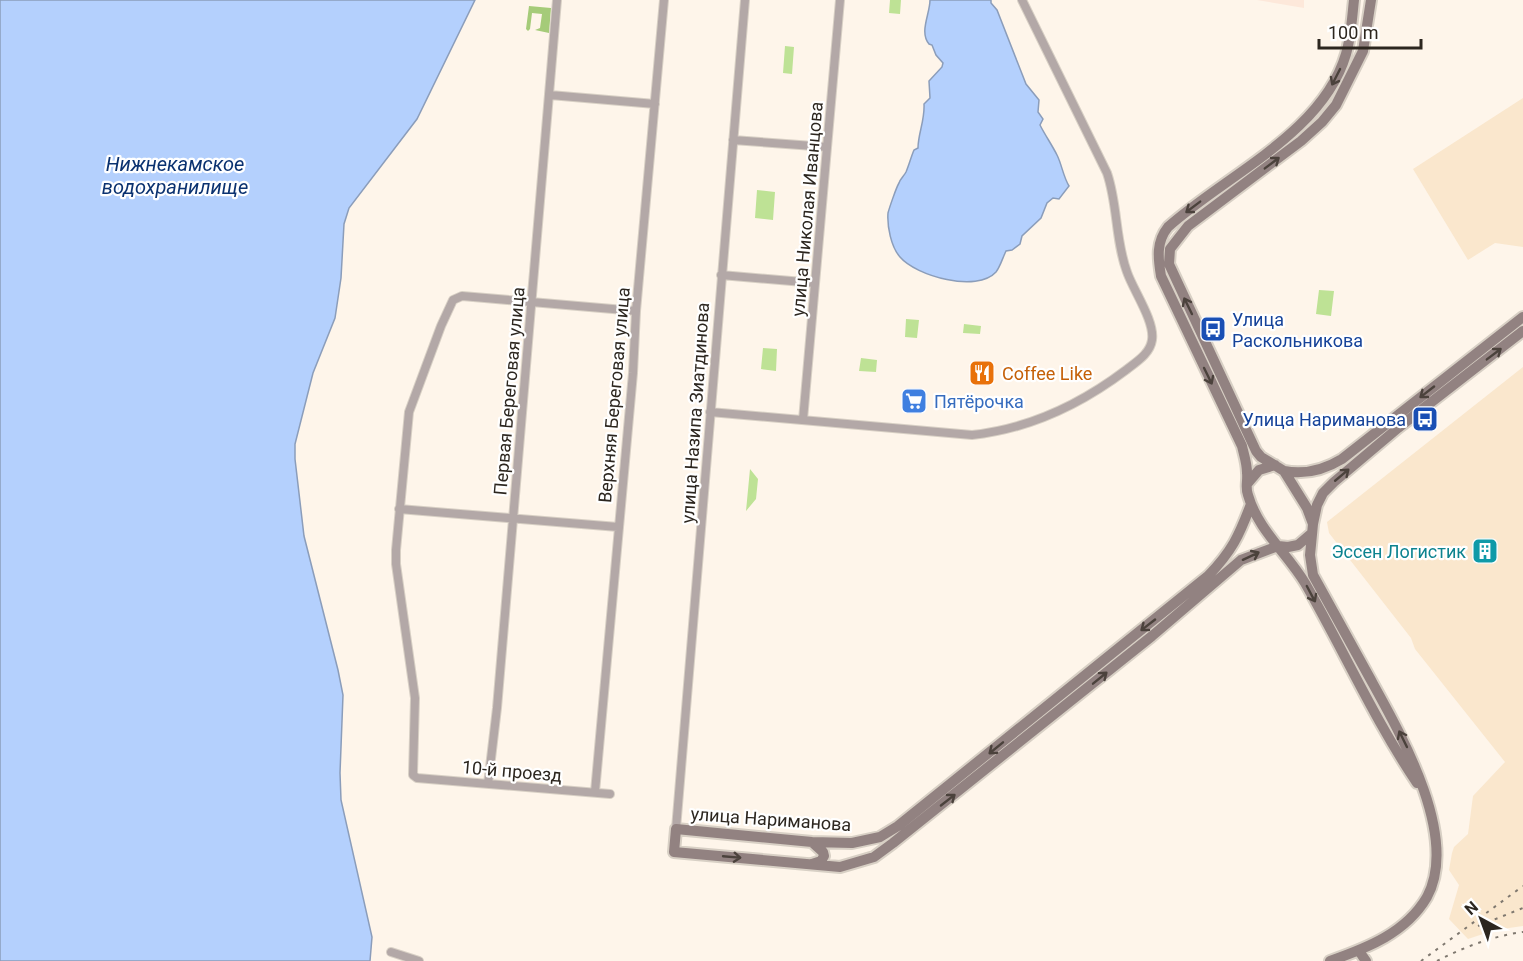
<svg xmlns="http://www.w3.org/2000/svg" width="1523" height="961" font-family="Roboto,sans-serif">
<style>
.built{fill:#fae7cd}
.education{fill:#fde8da}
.green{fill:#bee295}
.forest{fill:#a5cb79}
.water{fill:#b4d0fd;stroke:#8b9dba;stroke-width:1.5}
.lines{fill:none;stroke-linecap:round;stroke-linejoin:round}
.street-casing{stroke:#d8d0c5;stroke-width:10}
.secondary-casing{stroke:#d8d0c5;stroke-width:14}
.street{stroke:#b3a8a7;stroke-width:8}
.secondary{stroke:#928281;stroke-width:10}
.rail{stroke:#7f786f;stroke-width:2;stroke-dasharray:3 6;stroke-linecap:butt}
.oneway{stroke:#4b423c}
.labels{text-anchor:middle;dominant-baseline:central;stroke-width:4.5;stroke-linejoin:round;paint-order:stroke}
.street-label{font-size:18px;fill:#2c261f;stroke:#fff}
.transit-label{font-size:18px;fill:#164399;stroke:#fff;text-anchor:start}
.food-label{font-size:18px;fill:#c56008;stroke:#fff;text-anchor:start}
.shop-label{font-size:18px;fill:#366cbe;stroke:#fff;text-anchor:start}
.culture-label{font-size:18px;fill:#0d838f;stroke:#fff;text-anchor:end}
.water-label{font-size:20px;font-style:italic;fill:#0b3270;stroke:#fff}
</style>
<rect width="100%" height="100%" fill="#fef5ea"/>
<path class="built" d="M1523,98V247L1495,243L1468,260L1413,169Z
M1523,367V926L1495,930L1468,939L1449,919L1459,885L1449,870L1452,853L1454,847L1468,834L1473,796L1505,762L1415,649L1411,638L1329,533L1327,522Z"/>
<path class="education" d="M1257,0H1304V8Z"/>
<path class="green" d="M890,0H901L900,14L889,13Z
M785,46L794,47L792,74L783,73Z
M757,190L775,192L773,220L755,218Z
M1319,290L1334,291L1331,316L1316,314Z
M906,319L919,320L917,338L905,337Z
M964,324L981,326L980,334L963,333Z
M763,348L777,349L776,371L761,369Z
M861,358L877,360L876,372L859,371Z
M750,469L758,479L756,499L746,511Z"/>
<path class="forest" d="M529,6L551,8L549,33L535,30L540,28L542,14L532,13L530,29L528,31L526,29Z"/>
<path class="water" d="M0,0H475L417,119L349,208L344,224L341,278L335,318L313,373L295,444V459L304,536L338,670L343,695L340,773L341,800L372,937L370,961H0Z
M930,0H991V3L997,10L1026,84L1039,100L1038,112L1043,119L1040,125C1045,135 1052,145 1057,155C1062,165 1063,176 1069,186L1059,199L1053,198L1047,203L1041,218L1022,236L1020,244L1012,250L1006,251C1003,257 1000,267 996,272C977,293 916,276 900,257C891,247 887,226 888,213C889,209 896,188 899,183C900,179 904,176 906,172C909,165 911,157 914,150L918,148C918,134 925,120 924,104L930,98L929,81L942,67L943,63L936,55L932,45L929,44C919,32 930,14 930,0Z"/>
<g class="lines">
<g class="street-casing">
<path id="street" d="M550,95L655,104
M733,140L827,147
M721,275L815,283
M710,412L972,435C1028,429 1081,404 1126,370C1136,362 1150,354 1152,340C1155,321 1133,290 1127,272C1115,240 1118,205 1107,173L1022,0
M803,420L840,0
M399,509L618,527
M488,784L497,708L557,0
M595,792L633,373L636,311L664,0
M610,794L417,778L413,775L415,698L396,564V550L409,412L441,326L453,300L462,296L636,311
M676,829L745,0
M391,952L419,961"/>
</g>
<g class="secondary-casing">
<path id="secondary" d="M1354,0C1352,18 1351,37 1346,54C1323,133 1226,175 1168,227C1156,242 1158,258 1161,276L1242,446C1244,455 1247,463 1247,473C1248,480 1245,488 1248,495C1258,530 1287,553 1305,583C1343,649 1374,719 1417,783
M1284,471C1305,475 1324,470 1342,459L1523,317
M1247,484L1259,470L1275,465
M1251,504C1239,536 1232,551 1208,576L898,826L880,837L852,843L812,842L676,829L674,852L840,867L874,857L893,843L1152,636L1241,560L1278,546L1288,547L1298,545L1312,533
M1313,524L1317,505L1323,493L1334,482L1398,428L1523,331
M812,864L821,861L824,856L823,852L812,842
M1359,951L1366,961
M1330,961C1367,948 1406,933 1427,897C1461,834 1396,726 1366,671C1348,639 1331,607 1313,575L1310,555L1313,524L1307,508L1284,471L1261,457L1256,451L1169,264L1170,249L1188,226L1301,141L1322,122L1336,105L1363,51L1371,0"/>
</g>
<use href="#street" class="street"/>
<use href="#secondary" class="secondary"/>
<path class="rail" d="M1478,926L1523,908
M1421,961L1523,886
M1437,961C1464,947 1493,936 1523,932"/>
</g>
<defs><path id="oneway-shaft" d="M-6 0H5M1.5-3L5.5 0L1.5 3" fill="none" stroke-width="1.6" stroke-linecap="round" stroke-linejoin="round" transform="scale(1.5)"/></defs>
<g class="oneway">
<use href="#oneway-shaft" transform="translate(1336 77) rotate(117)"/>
<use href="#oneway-shaft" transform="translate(1272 163) rotate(-37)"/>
<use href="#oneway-shaft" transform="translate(1193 207) rotate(143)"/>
<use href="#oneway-shaft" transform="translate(1188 306) rotate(-116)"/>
<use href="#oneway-shaft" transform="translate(1494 354) rotate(-37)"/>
<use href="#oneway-shaft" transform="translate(1208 376) rotate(64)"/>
<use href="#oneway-shaft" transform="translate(1427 392) rotate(142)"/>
<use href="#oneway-shaft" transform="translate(1342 475) rotate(-40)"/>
<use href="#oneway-shaft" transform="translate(1251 556) rotate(-25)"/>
<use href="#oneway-shaft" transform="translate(1311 594) rotate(62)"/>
<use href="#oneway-shaft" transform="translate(1148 625) rotate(142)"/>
<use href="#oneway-shaft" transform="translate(1100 678) rotate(-39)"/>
<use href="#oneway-shaft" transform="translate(1403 739) rotate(-116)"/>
<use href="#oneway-shaft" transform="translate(996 748) rotate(141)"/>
<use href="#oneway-shaft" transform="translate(948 800) rotate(-38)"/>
<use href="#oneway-shaft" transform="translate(732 857) rotate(5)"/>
</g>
<defs>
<g id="bus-square" transform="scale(1.35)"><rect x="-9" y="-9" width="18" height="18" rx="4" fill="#1a4fb4" stroke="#fff"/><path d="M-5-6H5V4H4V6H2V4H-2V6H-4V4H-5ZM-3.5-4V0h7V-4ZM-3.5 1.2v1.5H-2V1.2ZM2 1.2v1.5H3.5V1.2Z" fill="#fff"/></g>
<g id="restaurant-square" transform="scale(1.35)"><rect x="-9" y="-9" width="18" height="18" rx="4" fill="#e8710a" stroke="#fff"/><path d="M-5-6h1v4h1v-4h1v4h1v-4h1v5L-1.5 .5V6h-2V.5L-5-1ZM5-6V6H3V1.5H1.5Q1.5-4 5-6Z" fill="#fff"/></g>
<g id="supermarket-square" transform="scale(1.35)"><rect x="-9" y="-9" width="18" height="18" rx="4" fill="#3f7fe0" stroke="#fff"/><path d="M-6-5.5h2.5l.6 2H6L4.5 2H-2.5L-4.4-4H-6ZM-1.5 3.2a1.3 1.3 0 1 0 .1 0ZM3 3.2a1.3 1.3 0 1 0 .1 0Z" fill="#fff"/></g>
<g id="building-square" transform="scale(1.35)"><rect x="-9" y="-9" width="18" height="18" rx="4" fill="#0f9aa8" stroke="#fff"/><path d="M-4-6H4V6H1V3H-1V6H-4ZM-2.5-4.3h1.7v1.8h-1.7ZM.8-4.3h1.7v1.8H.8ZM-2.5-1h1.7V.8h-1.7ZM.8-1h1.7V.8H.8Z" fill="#fff"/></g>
</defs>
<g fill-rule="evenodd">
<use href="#bus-square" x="1213" y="329"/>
<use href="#restaurant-square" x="982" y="373"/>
<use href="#supermarket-square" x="914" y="401"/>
<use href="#bus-square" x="1425" y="419"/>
<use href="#building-square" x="1485" y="551"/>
</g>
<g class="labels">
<g class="street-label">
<text transform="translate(807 209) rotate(-85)">улица Николая Иванцова</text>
<text transform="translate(509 391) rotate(-85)">Первая Береговая улица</text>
<text transform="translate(614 395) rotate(-85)">Верхняя Береговая улица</text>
<text transform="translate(695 413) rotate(-86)">улица Назипа Зиатдинова</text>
<text transform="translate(512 771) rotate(5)">10-й проезд</text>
<text transform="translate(771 819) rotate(4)">улица Нариманова</text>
</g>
<g class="transit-label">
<text x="1232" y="319">Улица<tspan x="1232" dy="21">Раскольникова</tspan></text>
<text x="1406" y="419" text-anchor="end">Улица Нариманова</text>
</g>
<g class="food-label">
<text x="1002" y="373">Coffee Like</text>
</g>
<g class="shop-label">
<text x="934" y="401">Пятёрочка</text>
</g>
<g class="culture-label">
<text x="1466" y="551">Эссен Логистик</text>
</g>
<g class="water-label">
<text x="175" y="164">Нижнекамское<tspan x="175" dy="23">водохранилище</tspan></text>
</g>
</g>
<g transform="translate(1481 919) rotate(319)" stroke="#ffffff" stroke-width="4.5" paint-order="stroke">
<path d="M0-4.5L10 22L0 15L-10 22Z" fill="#2c261f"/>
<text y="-9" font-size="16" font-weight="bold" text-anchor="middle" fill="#2c261f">N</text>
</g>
<path d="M1319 39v9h102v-9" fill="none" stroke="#2c261f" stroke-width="3"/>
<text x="1328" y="39" font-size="18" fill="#2c261f" stroke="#ffffff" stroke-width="4.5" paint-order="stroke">100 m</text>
</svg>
